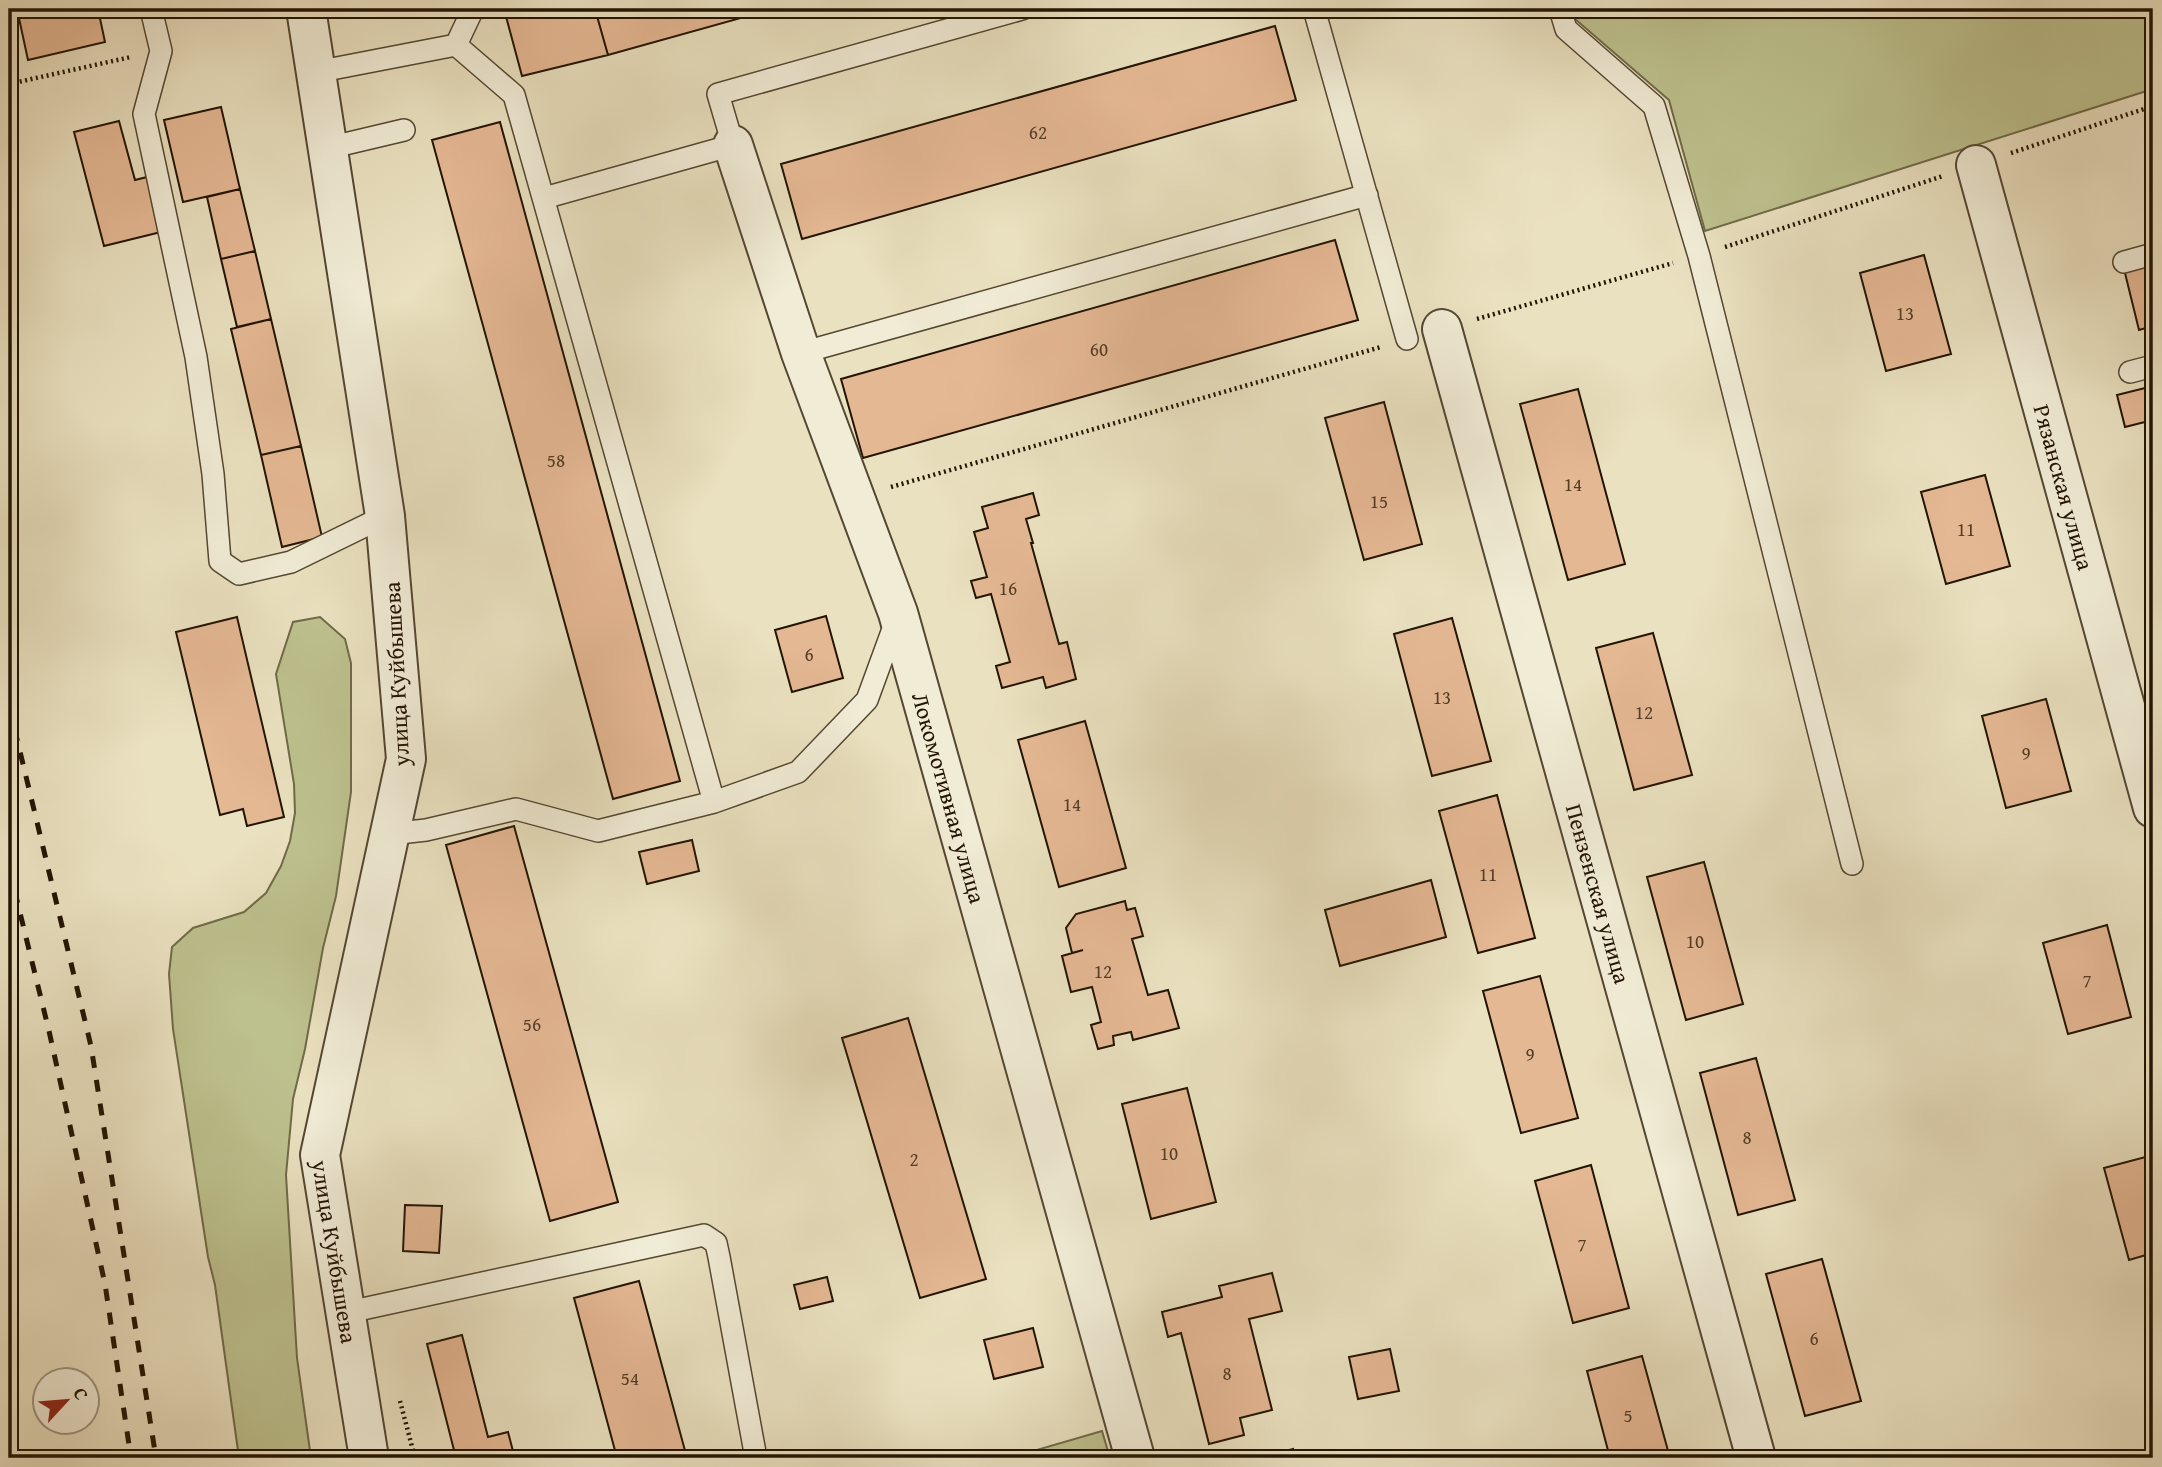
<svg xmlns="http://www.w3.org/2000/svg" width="2162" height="1467" font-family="'Gentium Book Plus',serif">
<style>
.green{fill:#bdc18e;stroke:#706a48;stroke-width:2}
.building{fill:#e5b894;stroke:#221403;stroke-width:2}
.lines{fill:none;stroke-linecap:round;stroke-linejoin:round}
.service-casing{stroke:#544732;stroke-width:24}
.minor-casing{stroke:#544732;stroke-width:42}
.tertiary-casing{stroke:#544732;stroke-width:42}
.path{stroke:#221403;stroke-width:4.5;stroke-dasharray:2 3.5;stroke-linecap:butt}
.service{stroke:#f1ecd6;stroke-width:21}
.minor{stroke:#f1ecd6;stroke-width:38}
.tertiary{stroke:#f1ecd6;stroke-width:38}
.rail{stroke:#221403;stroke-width:5;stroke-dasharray:12 12;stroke-linecap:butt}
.labels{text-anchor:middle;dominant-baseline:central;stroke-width:6;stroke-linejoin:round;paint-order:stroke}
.number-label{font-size:19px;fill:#533d27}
.street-label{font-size:23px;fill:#221403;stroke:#f1ecd6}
</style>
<rect width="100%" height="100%" fill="#eae1c0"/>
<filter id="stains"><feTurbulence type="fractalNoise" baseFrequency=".00286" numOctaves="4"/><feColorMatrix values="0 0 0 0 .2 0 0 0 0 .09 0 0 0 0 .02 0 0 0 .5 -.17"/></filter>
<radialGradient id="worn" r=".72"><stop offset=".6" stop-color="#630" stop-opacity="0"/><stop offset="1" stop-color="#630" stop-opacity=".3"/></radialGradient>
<path class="green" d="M1572,9H2153V89L1705,231L1669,100L1575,19Z
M320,617L345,639L351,663V792L336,896L323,948L305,1049L293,1099L286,1175L297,1358L311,1458H239L215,1285L208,1257L173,1029L169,974L172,947L193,928L244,912L266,893L281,866L290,841L295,813L294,784L276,674L293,622Z
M1102,1431L1110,1458H1009Z"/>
<path class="building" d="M17,9H98L105,42L28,60Z
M504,9H595L608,55L522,76Z
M595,9H773L608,55Z
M1275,26L1296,100L802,239L781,164Z
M221,107L240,189L183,202L164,120Z
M119,121L135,180L147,177L161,232L104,246L74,132Z
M500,122L680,781L613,799L432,140Z
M240,189L255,251L221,259L207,197Z
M1335,240L1358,320L863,458L841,379Z
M255,251L271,319L237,327L221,259Z
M1924,255L1951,354L1886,371L1860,273Z
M2153,261V326L2139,330L2124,269Z
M271,319L301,446L261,455L231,329Z
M2153,386V420L2125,427L2117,395Z
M1578,389L1625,564L1568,580L1520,404Z
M1384,402L1422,544L1364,560L1325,418Z
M301,446L322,537L282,547L261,455Z
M1985,475L2010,566L1946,584L1921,492Z
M1033,493L1039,515L1026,519L1033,543H1031L1059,644L1067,642L1076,679L1046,688L1043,677L1002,688L996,666L1010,662L991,594L976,598L971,581L987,577L974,532L988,528L982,507Z
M826,616L843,678L792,692L775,630Z
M237,617L284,817L247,826L243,809L220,815L176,632Z
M1452,618L1491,761L1432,776L1394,634Z
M1653,633L1692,775L1634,790L1596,648Z
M2046,699L2071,791L2006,808L1982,716Z
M1085,721L1126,868L1059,887L1018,740Z
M1497,795L1535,938L1478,953L1439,811Z
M514,826L618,1202L550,1221L446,845Z
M692,840L699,871L647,884L639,852Z
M1704,862L1743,1004L1686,1020L1647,877Z
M1431,880L1446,937L1340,966L1325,910Z
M1125,901L1127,910L1135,908L1143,936L1132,939L1148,995L1168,990L1179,1028L1133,1040L1131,1032L1113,1036L1114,1045L1098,1049L1091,1025L1101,1022L1092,987L1071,992L1062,956L1083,950L1072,953L1066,928L1076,914Z
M2107,925L2131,1017L2068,1034L2043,943Z
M1540,976L1578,1118L1521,1133L1483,991Z
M908,1018L986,1279L920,1298L842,1038Z
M1756,1058L1795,1200L1738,1215L1700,1073Z
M1187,1088L1216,1202L1151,1219L1122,1104Z
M2153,1155V1253L2129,1260L2104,1168Z
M1591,1165L1629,1308L1573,1323L1535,1181Z
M405,1205L442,1206L439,1253L403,1251Z
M1822,1259L1861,1401L1805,1416L1766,1274Z
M1272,1273L1282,1311L1249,1319L1272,1410L1240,1418L1244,1435L1209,1444L1181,1333L1168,1337L1162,1312L1222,1297L1219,1286Z
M827,1277L833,1301L800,1309L794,1285Z
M639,1281L687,1458H617L574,1298Z
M1033,1328L1043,1367L994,1379L984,1340Z
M462,1335L488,1437L508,1432L514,1455L501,1458H456L427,1344Z
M1390,1349L1399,1391L1358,1399L1349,1357Z
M1642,1356L1670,1458H1610L1587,1371Z
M1293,1449L1295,1458H1259Z"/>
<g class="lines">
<g class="service-casing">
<path id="service" d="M151,9L161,51L144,114L196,357L213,474L220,561L239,574L291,562L385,516
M1314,9L1407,339
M1560,9L1566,29L1654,106L1699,256L1852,864
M456,45L473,9
M316,72L456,45L514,95L714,802
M328,148L404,130
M544,198L733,145L718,94L1022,9
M2124,262L2153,254
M801,353L1367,195
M2130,372L2153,366
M390,834L426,830L516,809L598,831L714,802L798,772L867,700L897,618
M344,1313L704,1235L716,1243L719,1257L756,1458"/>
</g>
<g class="minor-casing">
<g id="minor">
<path id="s1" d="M733,145L801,353L898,613L1135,1458"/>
<path id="s2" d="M1976,165L2153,808"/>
<path id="s3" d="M1442,329L1756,1458"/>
</g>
</g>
<g class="tertiary-casing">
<g id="tertiary">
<path id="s4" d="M306,9L385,516L406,759L320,1155L369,1458"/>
</g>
</g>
<path class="path" d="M9,84L131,57
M2011,153L2153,106
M1725,247L1943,176
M1477,319L1673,263
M891,487L1381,347
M400,1401L415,1458"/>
<use href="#service" class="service"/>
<use href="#minor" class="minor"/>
<use href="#tertiary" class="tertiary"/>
<path class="rail" d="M9,706L91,1046L156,1458
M9,868L49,1031L105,1284L131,1458"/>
</g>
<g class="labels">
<g class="number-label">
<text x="1038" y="132">62</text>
<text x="1905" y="313">13</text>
<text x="1099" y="349">60</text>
<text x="556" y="460">58</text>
<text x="1573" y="484">14</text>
<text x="1379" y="501">15</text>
<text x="1966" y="529">11</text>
<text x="1008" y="588">16</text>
<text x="809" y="654">6</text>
<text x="1442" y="697">13</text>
<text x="1644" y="712">12</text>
<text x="2026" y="753">9</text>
<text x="1072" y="804">14</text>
<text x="1488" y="874">11</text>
<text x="1695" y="941">10</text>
<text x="1103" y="971">12</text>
<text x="2087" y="980">7</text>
<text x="532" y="1024">56</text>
<text x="1530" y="1054">9</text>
<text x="1747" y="1137">8</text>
<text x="1169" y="1153">10</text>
<text x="914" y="1159">2</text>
<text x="1582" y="1244">7</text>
<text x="1814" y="1338">6</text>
<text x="1227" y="1373">8</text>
<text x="630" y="1378">54</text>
<text x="1628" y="1415">5</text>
</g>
<g class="street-label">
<text stroke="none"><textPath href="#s2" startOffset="334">Рязанская улица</textPath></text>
<text transform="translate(396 674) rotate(-93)">улица Куйбышева</text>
<text stroke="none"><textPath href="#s1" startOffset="688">Локомотивная улица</textPath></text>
<text stroke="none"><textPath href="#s3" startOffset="586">Пензенская улица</textPath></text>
<text stroke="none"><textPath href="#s4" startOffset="1260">улица Куйбышева</textPath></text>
</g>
</g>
<rect width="2162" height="1467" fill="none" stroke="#eae1c0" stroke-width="35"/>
<rect x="10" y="10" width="2141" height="1446" fill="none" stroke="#221403" stroke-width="3.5"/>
<rect x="18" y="18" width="2127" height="1432" fill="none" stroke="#221403" stroke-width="2"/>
<g transform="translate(66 1401) rotate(64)"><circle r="33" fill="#f1ecd6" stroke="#9e9682" stroke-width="2"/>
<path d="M0-5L12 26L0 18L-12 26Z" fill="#8f2418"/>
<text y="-10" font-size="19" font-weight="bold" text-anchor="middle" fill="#221403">С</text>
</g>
<rect width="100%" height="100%" filter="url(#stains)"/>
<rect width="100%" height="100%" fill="url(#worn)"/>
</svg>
